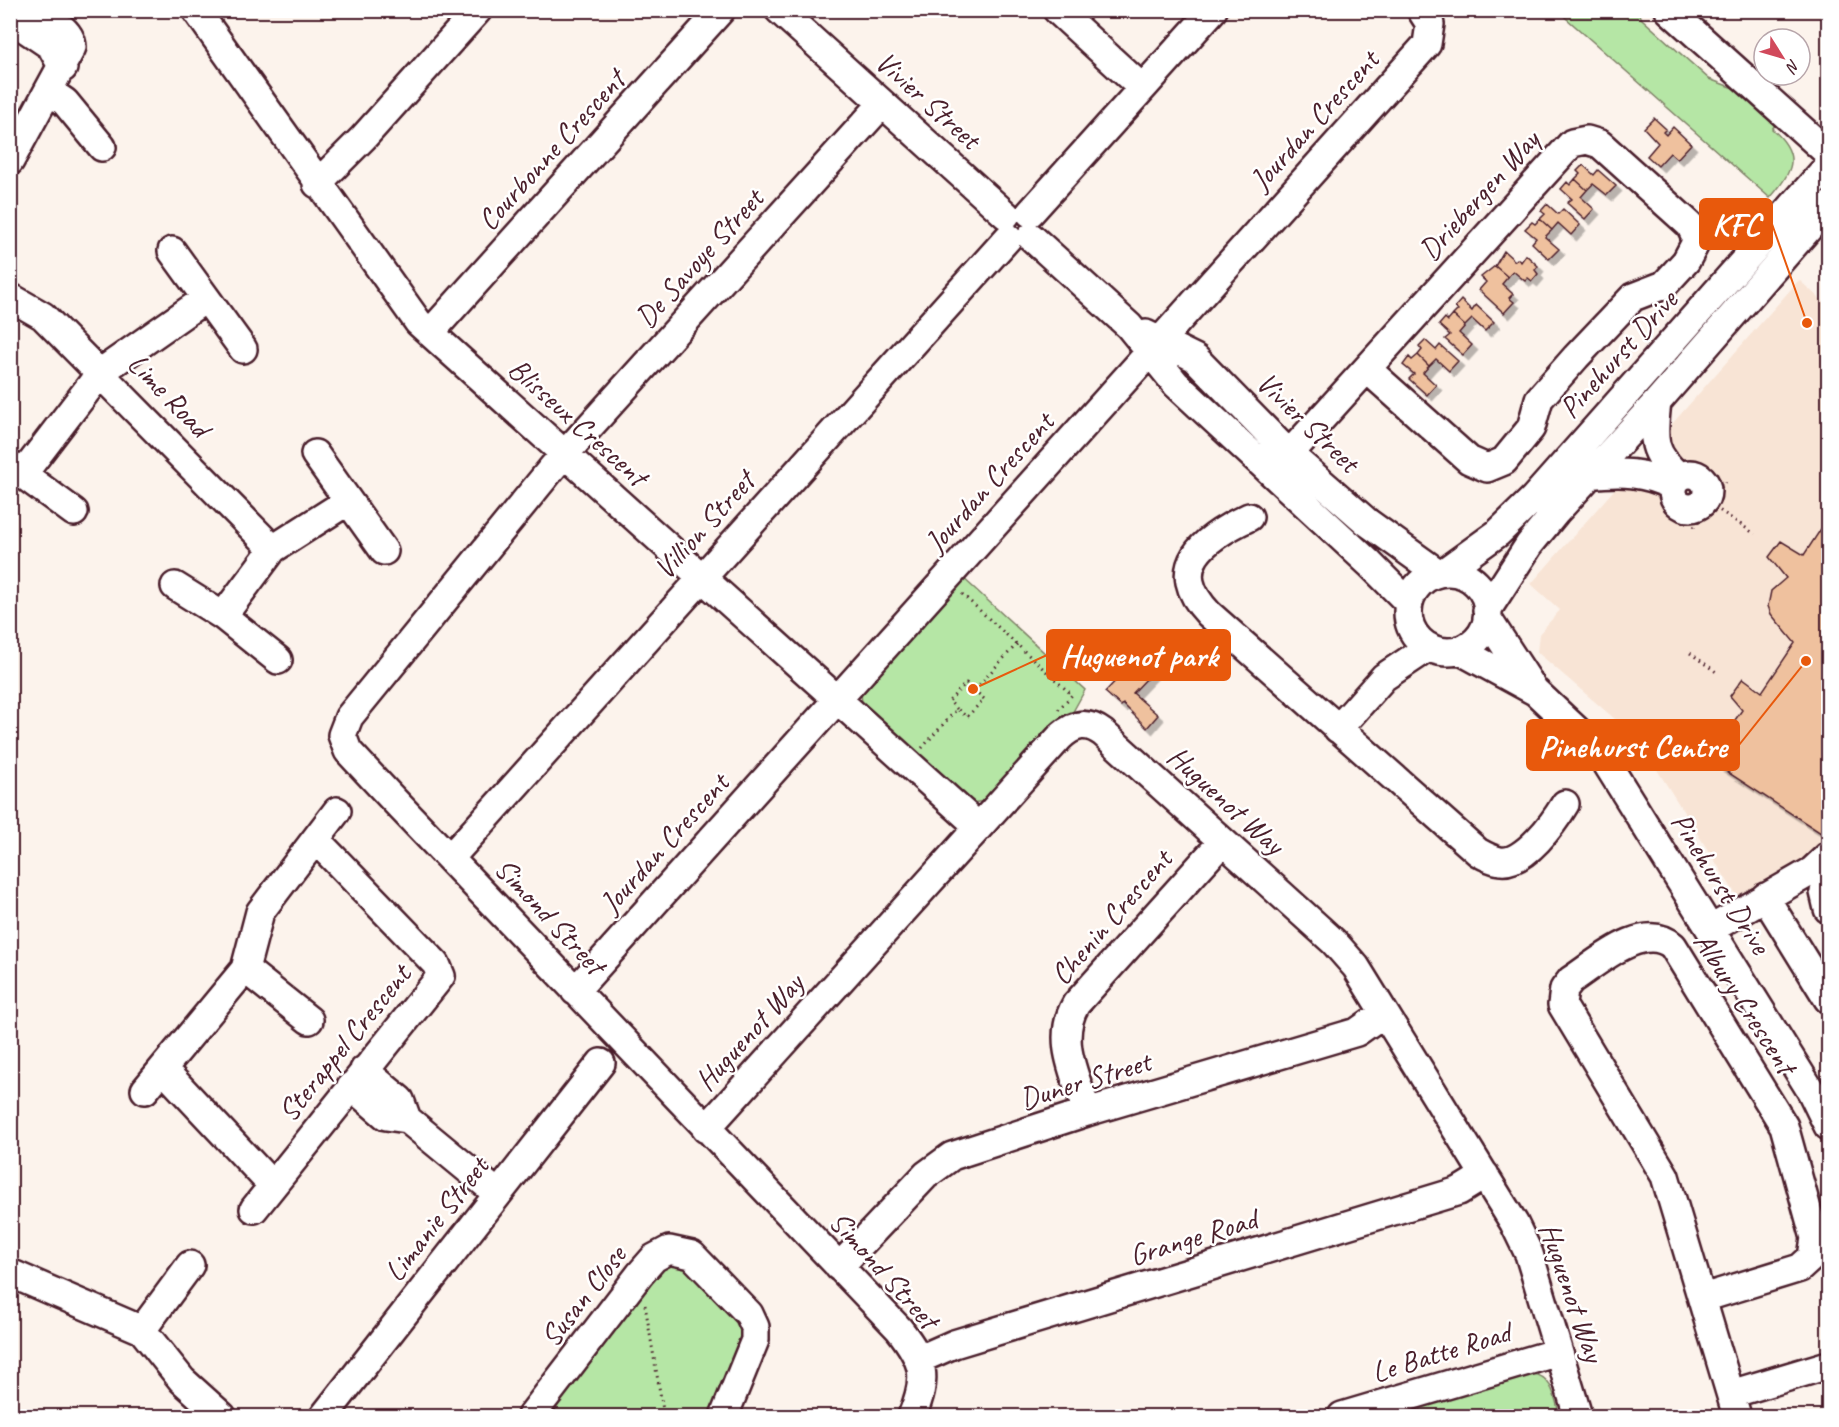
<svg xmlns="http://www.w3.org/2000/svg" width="1839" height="1427" font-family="Caveat,sans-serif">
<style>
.built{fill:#f8e4d5}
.green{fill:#b5e6a5;stroke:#808268;stroke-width:1.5}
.building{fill:#efc19e;stroke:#4a1f2b;stroke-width:1.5;filter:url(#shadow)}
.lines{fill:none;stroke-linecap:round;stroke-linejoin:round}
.minor-casing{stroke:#4a1f2b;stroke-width:32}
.path{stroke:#4a1f2b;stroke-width:3;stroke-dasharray:1.5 4.5;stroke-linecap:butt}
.minor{stroke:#fff;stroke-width:27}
.labels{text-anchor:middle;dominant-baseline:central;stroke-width:5;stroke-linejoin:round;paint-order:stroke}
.street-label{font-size:30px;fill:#4a1f2b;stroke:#fff}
.leader{fill:none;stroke:#e8590c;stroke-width:2}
.callout-dot{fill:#e8590c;stroke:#fff;stroke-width:2}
.callout{fill:#e8590c;stroke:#e8590c;stroke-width:2}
.callout-label{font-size:32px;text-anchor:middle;font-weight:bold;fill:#fff}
</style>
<defs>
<filter id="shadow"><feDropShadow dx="5.5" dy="5.5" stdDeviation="0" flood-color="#0004"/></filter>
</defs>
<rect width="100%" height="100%" fill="#fcf3ec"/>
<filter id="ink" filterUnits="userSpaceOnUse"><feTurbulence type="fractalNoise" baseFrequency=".0167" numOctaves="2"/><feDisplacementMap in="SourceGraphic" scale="12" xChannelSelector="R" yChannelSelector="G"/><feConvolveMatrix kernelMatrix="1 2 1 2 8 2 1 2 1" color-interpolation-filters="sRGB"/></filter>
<g filter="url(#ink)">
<path class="built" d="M1799,280L1828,306V875L1754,923L1637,738L1537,652L1539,634L1560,610L1531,584Z"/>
<path class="green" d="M1558,11H1638L1642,19L1709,79L1736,89L1776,124L1772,129C1802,155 1793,172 1770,198Z
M961,576L1085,690L1070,717L987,801L970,803L862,704L861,692Z
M676,1257L746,1326L716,1416H538L657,1265Z
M1533,1374C1553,1376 1555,1400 1560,1416H1390Z"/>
<path class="building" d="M1654,118L1666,129L1663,132L1666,135L1673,127L1691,144L1677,159L1670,153L1658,166L1647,156L1658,143L1644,128Z
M1583,165L1594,175L1598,170L1616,186L1607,195L1593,184L1587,190L1575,179L1580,174L1577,171Z
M1575,179L1587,190L1581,197L1594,209L1585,219L1567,203L1572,199L1561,189L1567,182L1570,185Z
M1547,204L1558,214L1563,209L1580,225L1571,235L1558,223L1552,230L1540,219L1545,214L1541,211Z
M1540,219L1552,230L1545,237L1559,249L1549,259L1532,243L1536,238L1525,229L1532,222L1535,224Z
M1504,251L1515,261L1517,259L1521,262L1526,255L1538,266L1535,270L1538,274L1532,281L1528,278L1525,281L1513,271L1508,277L1495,266Z
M1495,266L1508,277L1502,284L1513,294L1509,298L1514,302L1504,313L1479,290L1486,282L1481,277Z
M1461,300L1472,311L1476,305L1494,322L1485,331L1472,319L1465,326L1453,315L1458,310L1455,307Z
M1453,315L1465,326L1459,333L1472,345L1463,355L1445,339L1450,335L1439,325L1445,318L1448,321Z
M1425,340L1436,350L1440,345L1458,361L1449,371L1436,359L1429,366L1418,355L1422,350L1419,346Z
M1418,355L1429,366L1423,373L1436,385L1427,395L1409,379L1414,374L1403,365L1409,357L1412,360Z
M1828,518V836L1827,837L1715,764L1727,744L1721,740L1742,710L1730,696L1743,678L1762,692L1795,643L1771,614L1768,606L1771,591L1786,578L1769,557L1781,541L1804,555Z
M1137,658L1152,673L1133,693L1158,715L1147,728L1123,704L1121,706L1105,692Z"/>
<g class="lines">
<g class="minor-casing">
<path id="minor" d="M196,10L418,322L979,827
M779,10L1006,215
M1057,10L1142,88
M1669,10L1828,153
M11,19L51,46L63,68
M49,91L65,102L102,147
M882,104L553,467L349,717L342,735L348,751L389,795L899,1329C925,1362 928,1377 912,1416
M10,161L72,47C71,26 44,18 27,10
M317,184L363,138L478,10
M1030,213L1213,10
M1031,237L1129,326L1176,384L1370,564L1409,603
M172,251L243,349
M10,297L43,316L273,549
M430,333L721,10
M1146,334L1195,358L1289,454L1367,522L1438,573
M1657,402C1653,437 1650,453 1680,477
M315,454L384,551
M10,465L74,512
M1272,473L1572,143L1587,140L1600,144L1690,225L1695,235V244L1686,261L1664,285L1633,297L1576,357L1539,399L1531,428L1504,461L1487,468L1469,460L1367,369
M23,474L101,372L205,299
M1673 491a17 17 0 1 1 34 0a17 17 0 1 1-34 0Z
M1589,475C1621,471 1645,472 1673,486
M1249,517C1204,538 1164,567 1209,614L1478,852C1485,856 1493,860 1500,861C1524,865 1555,821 1565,804
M1444,572L1498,533L1533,499L1828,166
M1408 612a40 40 0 1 1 80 0a40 40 0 1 1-80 0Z
M175,586L223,616L278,660
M1487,610L1529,545L1556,512L1657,402L1828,206
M223,616L273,549L348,501
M1487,618L1534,690
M1459,650L1536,692L1599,751L1811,1091L1828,1126
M1338,729L1384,677L1429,647
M450,858L1008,238
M1828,886L1824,892L1828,909
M1765,897L1828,999
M1711,929L1812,871L1828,856
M245,969L309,1020
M575,991L1427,44L1430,24L1421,10
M163,1069L272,1185
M364,1070L400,1100L407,1119L498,1194
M351,1086L386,1116L407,1119
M145,1090L245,969L260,912L337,811
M1087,1112C1076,1076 1055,1040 1076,1004L1222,842
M706,1129L1060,737C1074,724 1087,721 1103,733L1334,942L1356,967L1514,1223L1529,1254L1578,1416
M254,1209L441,976L436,964L316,840
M839,1267L926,1175L952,1156L1087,1112L1357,1032L1384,1013
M10,1273L142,1330L182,1380L222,1416
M1703,1298L1800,1268L1812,1257L1815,1238L1784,1126L1673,946C1644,920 1597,963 1571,980L1564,989L1562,1005L1665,1176L1737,1416
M142,1330L190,1265
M920,1359L954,1344L1459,1191L1485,1175
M1731,1394L1828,1365
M324,1416L601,1063
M531,1416L640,1274L654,1258L669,1250L692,1255L749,1314L755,1327V1340L724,1416
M1342,1416L1558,1352"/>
</g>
<path class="path" d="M1710,504L1755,534
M1694,527L1725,482
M962,594L1072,695L1058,710
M1690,653L1719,674
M957,709L949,701L966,683L974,690L1017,644
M922,748L957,709L967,717L984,699L974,690
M645,1305L664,1416"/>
<use href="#minor" class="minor"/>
</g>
</g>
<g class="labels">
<g class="street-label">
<text transform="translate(928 100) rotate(42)">Vivier Street</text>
<text transform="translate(1314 120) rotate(-48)">Jourdan Crescent</text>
<text transform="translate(551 150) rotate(-48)">Courbonne Crescent</text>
<text transform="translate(1479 195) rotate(-48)">Driebergen Way</text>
<text transform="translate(699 258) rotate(-48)">De Savoye Street</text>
<text transform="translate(1618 354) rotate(-48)">Pinehurst Drive</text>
<text transform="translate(169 395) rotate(46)">Lime Road</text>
<text transform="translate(578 422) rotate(42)">Blisseux Crescent</text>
<text transform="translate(1308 422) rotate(44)">Vivier Street</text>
<text transform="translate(989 482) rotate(-48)">Jourdan Crescent</text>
<text transform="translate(704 525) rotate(-48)">Villion Street</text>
<text transform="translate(1226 800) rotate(42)">Huguenot Way</text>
<text transform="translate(664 843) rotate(-48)">Jourdan Crescent</text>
<text transform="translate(1721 883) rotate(58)">Pinehurst Drive</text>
<text transform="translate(550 916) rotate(47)">Simond Street</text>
<text transform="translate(1111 917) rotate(-49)">Chenin Crescent</text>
<text transform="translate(1745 1003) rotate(57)">Albury Crescent</text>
<text transform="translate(749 1032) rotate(-48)">Huguenot Way</text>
<text transform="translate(344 1043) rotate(-51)">Sterappel Crescent</text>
<text transform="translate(1085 1080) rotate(-17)">Duner Street</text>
<text transform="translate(436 1219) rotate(-52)">Limanie Street</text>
<text transform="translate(1193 1237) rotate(-17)">Grange Road</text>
<text transform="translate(884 1270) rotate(48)">Simond Street</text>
<text transform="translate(1572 1292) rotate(71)">Huguenot Way</text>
<text transform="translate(583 1296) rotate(-52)">Susan Close</text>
<text transform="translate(1441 1352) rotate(-17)">Le Batte Road</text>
</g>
</g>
<path class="leader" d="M1807 323L1772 224M973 689L1047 655M1806 661L1739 745"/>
<g class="callout-dot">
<circle cx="1807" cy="323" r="6"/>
<circle cx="973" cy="689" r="6"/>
<circle cx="1806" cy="661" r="6"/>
</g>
<g class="callout">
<rect x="1700" y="199" width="72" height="50" rx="6"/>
<rect x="1047" y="630" width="183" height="50" rx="6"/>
<rect x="1527" y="720" width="212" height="50" rx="6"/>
</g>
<g class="callout-label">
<text x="1736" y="235">KFC</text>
<text x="1139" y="666">Huguenot park</text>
<text x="1633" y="757">Pinehurst Centre</text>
</g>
<rect width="1839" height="1427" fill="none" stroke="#fff" stroke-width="36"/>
<rect x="18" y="18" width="1803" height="1391" fill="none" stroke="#4a1f2b" stroke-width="2" filter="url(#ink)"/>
<g transform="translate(1782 57) rotate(127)"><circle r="28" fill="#ffffff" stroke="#b7a5aa" stroke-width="1.5"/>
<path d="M0-4.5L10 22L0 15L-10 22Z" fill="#d1495b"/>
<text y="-9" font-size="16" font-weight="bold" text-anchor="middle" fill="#4a1f2b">N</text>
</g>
</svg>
